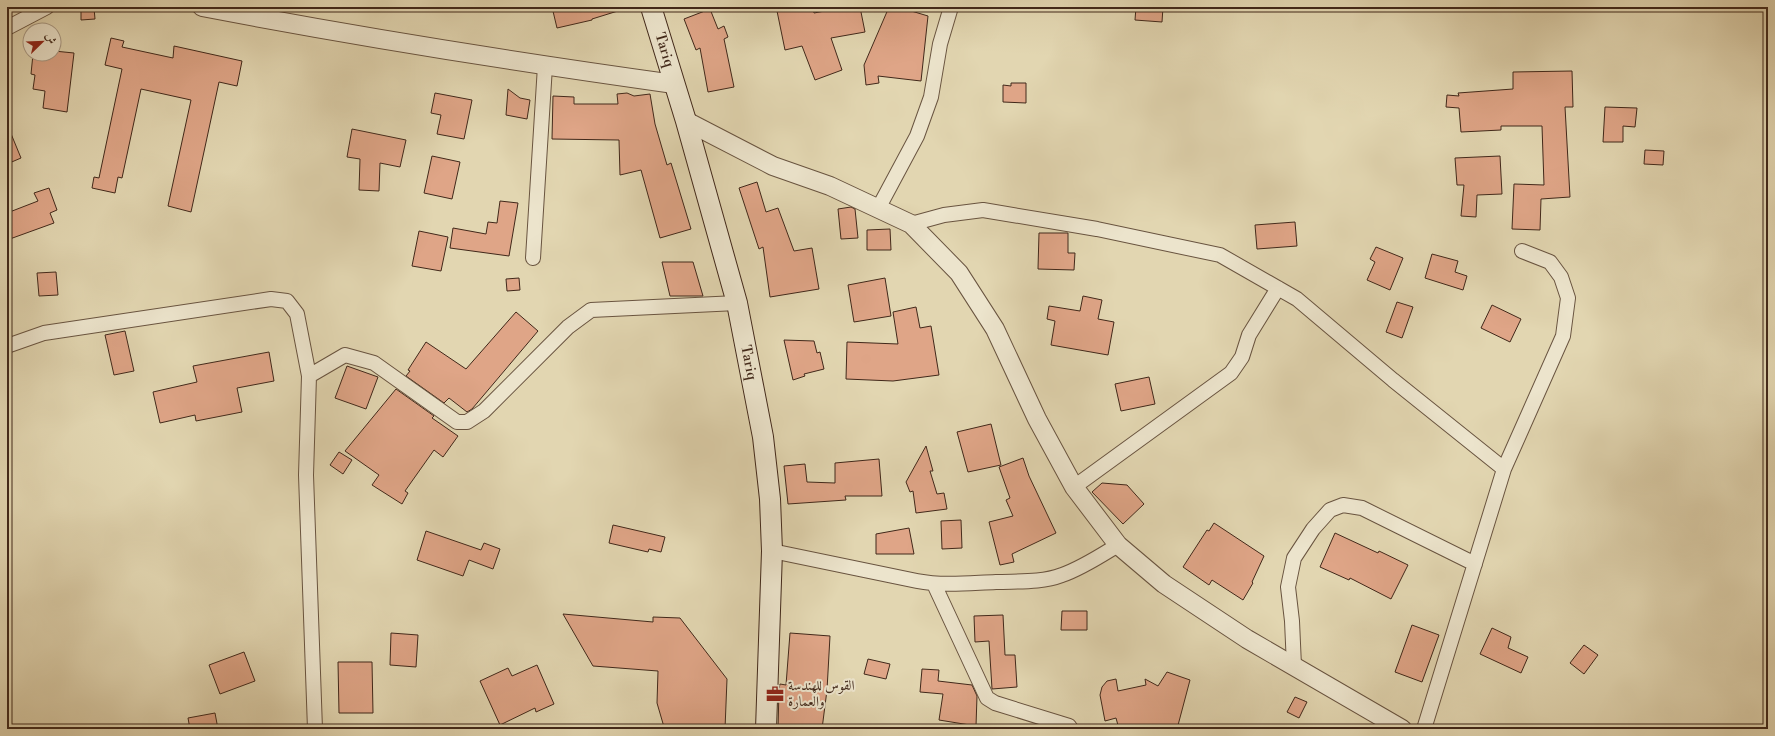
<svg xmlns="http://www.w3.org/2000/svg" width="1775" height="736" font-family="'Libre Bodoni',Amiri,serif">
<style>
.building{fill:#dfa587;stroke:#41281a}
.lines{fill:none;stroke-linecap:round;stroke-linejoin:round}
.minor-casing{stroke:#695440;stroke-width:16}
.tertiary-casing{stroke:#695440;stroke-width:20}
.secondary-casing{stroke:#41281a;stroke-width:22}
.minor{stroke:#ece4cc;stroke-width:14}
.tertiary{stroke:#ece4cc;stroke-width:18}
.secondary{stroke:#ece4cc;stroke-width:20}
.labels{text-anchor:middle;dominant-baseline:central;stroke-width:4;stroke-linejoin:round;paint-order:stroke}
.street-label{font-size:14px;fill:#41281a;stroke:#ece4cc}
.poi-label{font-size:14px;fill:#41281a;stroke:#ece4cc;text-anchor:start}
</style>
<rect width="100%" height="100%" fill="#e2d6b1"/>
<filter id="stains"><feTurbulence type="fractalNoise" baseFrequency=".005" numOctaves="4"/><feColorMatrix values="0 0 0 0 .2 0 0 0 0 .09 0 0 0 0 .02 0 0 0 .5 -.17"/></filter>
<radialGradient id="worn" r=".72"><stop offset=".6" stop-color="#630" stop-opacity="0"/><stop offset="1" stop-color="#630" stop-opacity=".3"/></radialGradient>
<path class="building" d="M552,7H620L621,10L592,19V20L557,28Z
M798,7H813L814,13L846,7H860L865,32L831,38L842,70L815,80L802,46L785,50L777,11Z
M889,7H898L928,16L921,81L878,76L879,83L866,85L864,65Z
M1136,7H1163L1162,22L1135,20Z
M94,8L95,19L81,20V9Z
M710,9L718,29L724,26L728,37L724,39L734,87L708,92L700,48L696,50L684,19Z
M111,38L124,41L122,47L173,58L174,46L242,61L237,86L219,82L191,212L168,206L191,100L141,89L122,178L118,177L115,193L92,188L94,177L99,178L122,69L105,65Z
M54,51L74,53L67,112L43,108L45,91L33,89L35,75L31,74L33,54H54Z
M1572,71L1573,107H1565L1570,197L1541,199L1540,230L1512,229L1514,184L1544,185L1542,126H1501V130L1461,132L1459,108L1446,107L1447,95L1459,96L1458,93L1513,89V72Z
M1011,83H1026V103L1003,102V85L1011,86Z
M508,89L520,98L530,100L527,119L506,115Z
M435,93L472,100L464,139L437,134L441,115L431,113Z
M627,93L634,96L650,94L655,124L667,165L671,163L691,229L660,238L641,170L620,175L619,140L552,139L553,96L574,97V104H618L617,94Z
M1605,107L1637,108L1635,127L1623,126V142H1603Z
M7,124L21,158L7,164Z
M352,129L406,140L400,167L380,163L379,191L359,190L360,159L347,157Z
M1645,150L1664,151L1663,165L1644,164Z
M432,156L460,162L452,199L424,193Z
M1500,156L1502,194L1477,195L1476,217L1461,216L1464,185H1457L1455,158Z
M757,182L766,212L778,208L794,251L812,248L819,289L770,297L763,247L759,249L739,188Z
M49,188L57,210L50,213L54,223L7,240V213L38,201L34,193Z
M500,201L518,203L509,256L450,248L453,228L486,234L488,222L497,223Z
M851,207L855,209L858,238L841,239L838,209Z
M1295,222L1297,246L1257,249L1255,225Z
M890,229L891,250H867V230Z
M419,231L448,237L441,271L412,266Z
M1039,233H1068V253H1075L1074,270L1038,269Z
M1376,247L1403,258L1390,290L1367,280L1375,262L1370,259Z
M1432,254L1458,261L1455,272L1467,276L1463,290L1425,278Z
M662,262H693L703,296H670Z
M56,272L58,295L39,296L37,273Z
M519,278L520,290L507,291L506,279Z
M885,278L891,316L854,322L848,285Z
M1083,296L1102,300L1098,319L1114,322L1108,355L1051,345L1055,321L1047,319L1049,306L1080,311Z
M1397,302L1413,307L1402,338L1386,332Z
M1492,305L1521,319L1510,342L1481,328Z
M916,307L920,328L931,326L939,375L893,381L846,379L847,342L898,344L893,312Z
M516,312L538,331L472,409L467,412L449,398L444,403L406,376L410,371L408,370L426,342L466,369Z
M125,331L134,371L114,375L105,335Z
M784,340L814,341L817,353L820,352L824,369L804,374L805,376L793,380Z
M269,352L274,381L237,388L242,412L196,421L195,415L160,423L153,392L197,382L193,366Z
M347,366L378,377L366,409L335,398Z
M1149,377L1155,404L1121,411L1115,384Z
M396,389L434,416L432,418L458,436L443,457L434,450L405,491L408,493L402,504L372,485L379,475L345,451Z
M991,424L1001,465L968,472L957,432Z
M926,446L933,471H930L937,494L944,493L947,509L916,513L913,491L910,492L906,482Z
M339,452L352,460L343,474L330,465Z
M1023,458L1029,476L1056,533L1012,554L1014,562L1000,565L989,522L1013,516L1006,500L1010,498L999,467Z
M879,459L882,496H845L846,500L788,504L784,466L805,464L807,482L835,483V463Z
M1102,483L1127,485L1144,504L1123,524L1092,492Z
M961,520L962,548L942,549L941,521Z
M1214,523L1264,556L1252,582L1253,583L1243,600L1212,580L1209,585L1183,567L1207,530L1209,531Z
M613,525L665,537L661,552L649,549L648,552L609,543Z
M909,528L914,554H876V534Z
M426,531L481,550L484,543L500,549L493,569L469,560L463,576L417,560Z
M1335,533L1378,553L1379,551L1408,565L1391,599L1350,578L1349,580L1320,567Z
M1062,611H1087V630H1061Z
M563,614L653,622V617L680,618L727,679L725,729H669L664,727L657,703L658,671L593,666Z
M1003,615L1005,655H1015L1017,687L992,689L989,641L975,642L974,616Z
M1412,625L1439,635L1422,682L1395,672Z
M1492,628L1511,637L1508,648L1528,657L1521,673L1480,654Z
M391,633L418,635L416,667L390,665Z
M790,633L830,636L827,690L822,729L798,726V729H778L779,689L780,684L786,685Z
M1584,645L1598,655L1584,674L1570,663Z
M244,652L255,681L220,694L209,665Z
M868,659L890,664L886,679L864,674Z
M338,662H372L373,713H339Z
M537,665L554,704L536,712L535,708L500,725L480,681L508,668L512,676Z
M922,669L939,670L938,681L972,685L977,696L976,726L939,720L943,694L920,692Z
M1167,672L1190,680L1177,729H1119L1116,718L1105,721L1100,695L1102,687L1107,681L1116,679L1118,691L1146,685L1145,679L1158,686Z
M1295,697L1307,702L1299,718L1287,712Z
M215,713L218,729H190L188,718Z"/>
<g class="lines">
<g class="minor-casing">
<path id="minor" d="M7,28L47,7
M879,207L917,136L931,97L940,44L951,7
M911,224L944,215L983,210L1097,229L1220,255L1297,299L1393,380L1504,469
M533,258L545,66
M7,346L44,333L271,299L287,301L297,314L309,376
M1074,487L1231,373L1242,357L1249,335L1278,288
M772,551L917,581C944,586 969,583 996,582C1018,581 1041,583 1062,575C1082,568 1100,556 1118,545
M934,584L987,698L995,703L1069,726L1071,729
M1294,666L1292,621L1288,587L1294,558L1313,529L1330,510L1343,505L1362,508L1475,564
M315,729L306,475L309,376L345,355L374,363L457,422H467L484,411L568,327L591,310L737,303
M1424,729L1504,469L1563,336L1568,298L1561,277L1550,262L1522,251"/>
</g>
<g class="tertiary-casing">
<path id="tertiary" d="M202,7C359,37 516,62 674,84
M686,121L773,166L830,186L911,224L959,273L995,329L1037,419L1074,487L1118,545L1164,584L1247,639L1402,729"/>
</g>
<g class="secondary-casing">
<g id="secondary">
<path id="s1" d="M651,7L686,121L737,303L763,437L770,499L772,551L766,729"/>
</g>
</g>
<use href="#minor" class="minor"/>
<use href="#tertiary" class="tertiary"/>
<use href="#secondary" class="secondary"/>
</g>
<defs>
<g id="office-bare" transform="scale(1.38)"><path d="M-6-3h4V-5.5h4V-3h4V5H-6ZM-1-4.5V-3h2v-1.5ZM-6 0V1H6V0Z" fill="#8f2418" stroke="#ece4cc" stroke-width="2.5" paint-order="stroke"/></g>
</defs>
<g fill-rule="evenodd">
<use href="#office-bare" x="775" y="694"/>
</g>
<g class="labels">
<g class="street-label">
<text stroke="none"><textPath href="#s1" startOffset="45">Tariq</textPath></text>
<text stroke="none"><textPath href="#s1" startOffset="369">Tariq</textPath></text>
</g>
<g class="poi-label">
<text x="788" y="686">القوس للهندسة<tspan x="788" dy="16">والعمارة</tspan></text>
</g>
</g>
<rect width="1775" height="736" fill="none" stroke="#e2d6b1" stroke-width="24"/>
<rect x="8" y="8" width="1759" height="720" fill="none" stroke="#41281a" stroke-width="2"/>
<rect x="12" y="12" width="1751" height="712" fill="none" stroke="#41281a"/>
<g transform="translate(42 42) rotate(67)"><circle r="19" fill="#ece4cc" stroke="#a89985"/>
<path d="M0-3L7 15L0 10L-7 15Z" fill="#8f2418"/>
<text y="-6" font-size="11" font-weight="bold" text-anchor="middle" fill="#41281a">ش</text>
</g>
<rect width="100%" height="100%" filter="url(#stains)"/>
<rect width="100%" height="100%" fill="url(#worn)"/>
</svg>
